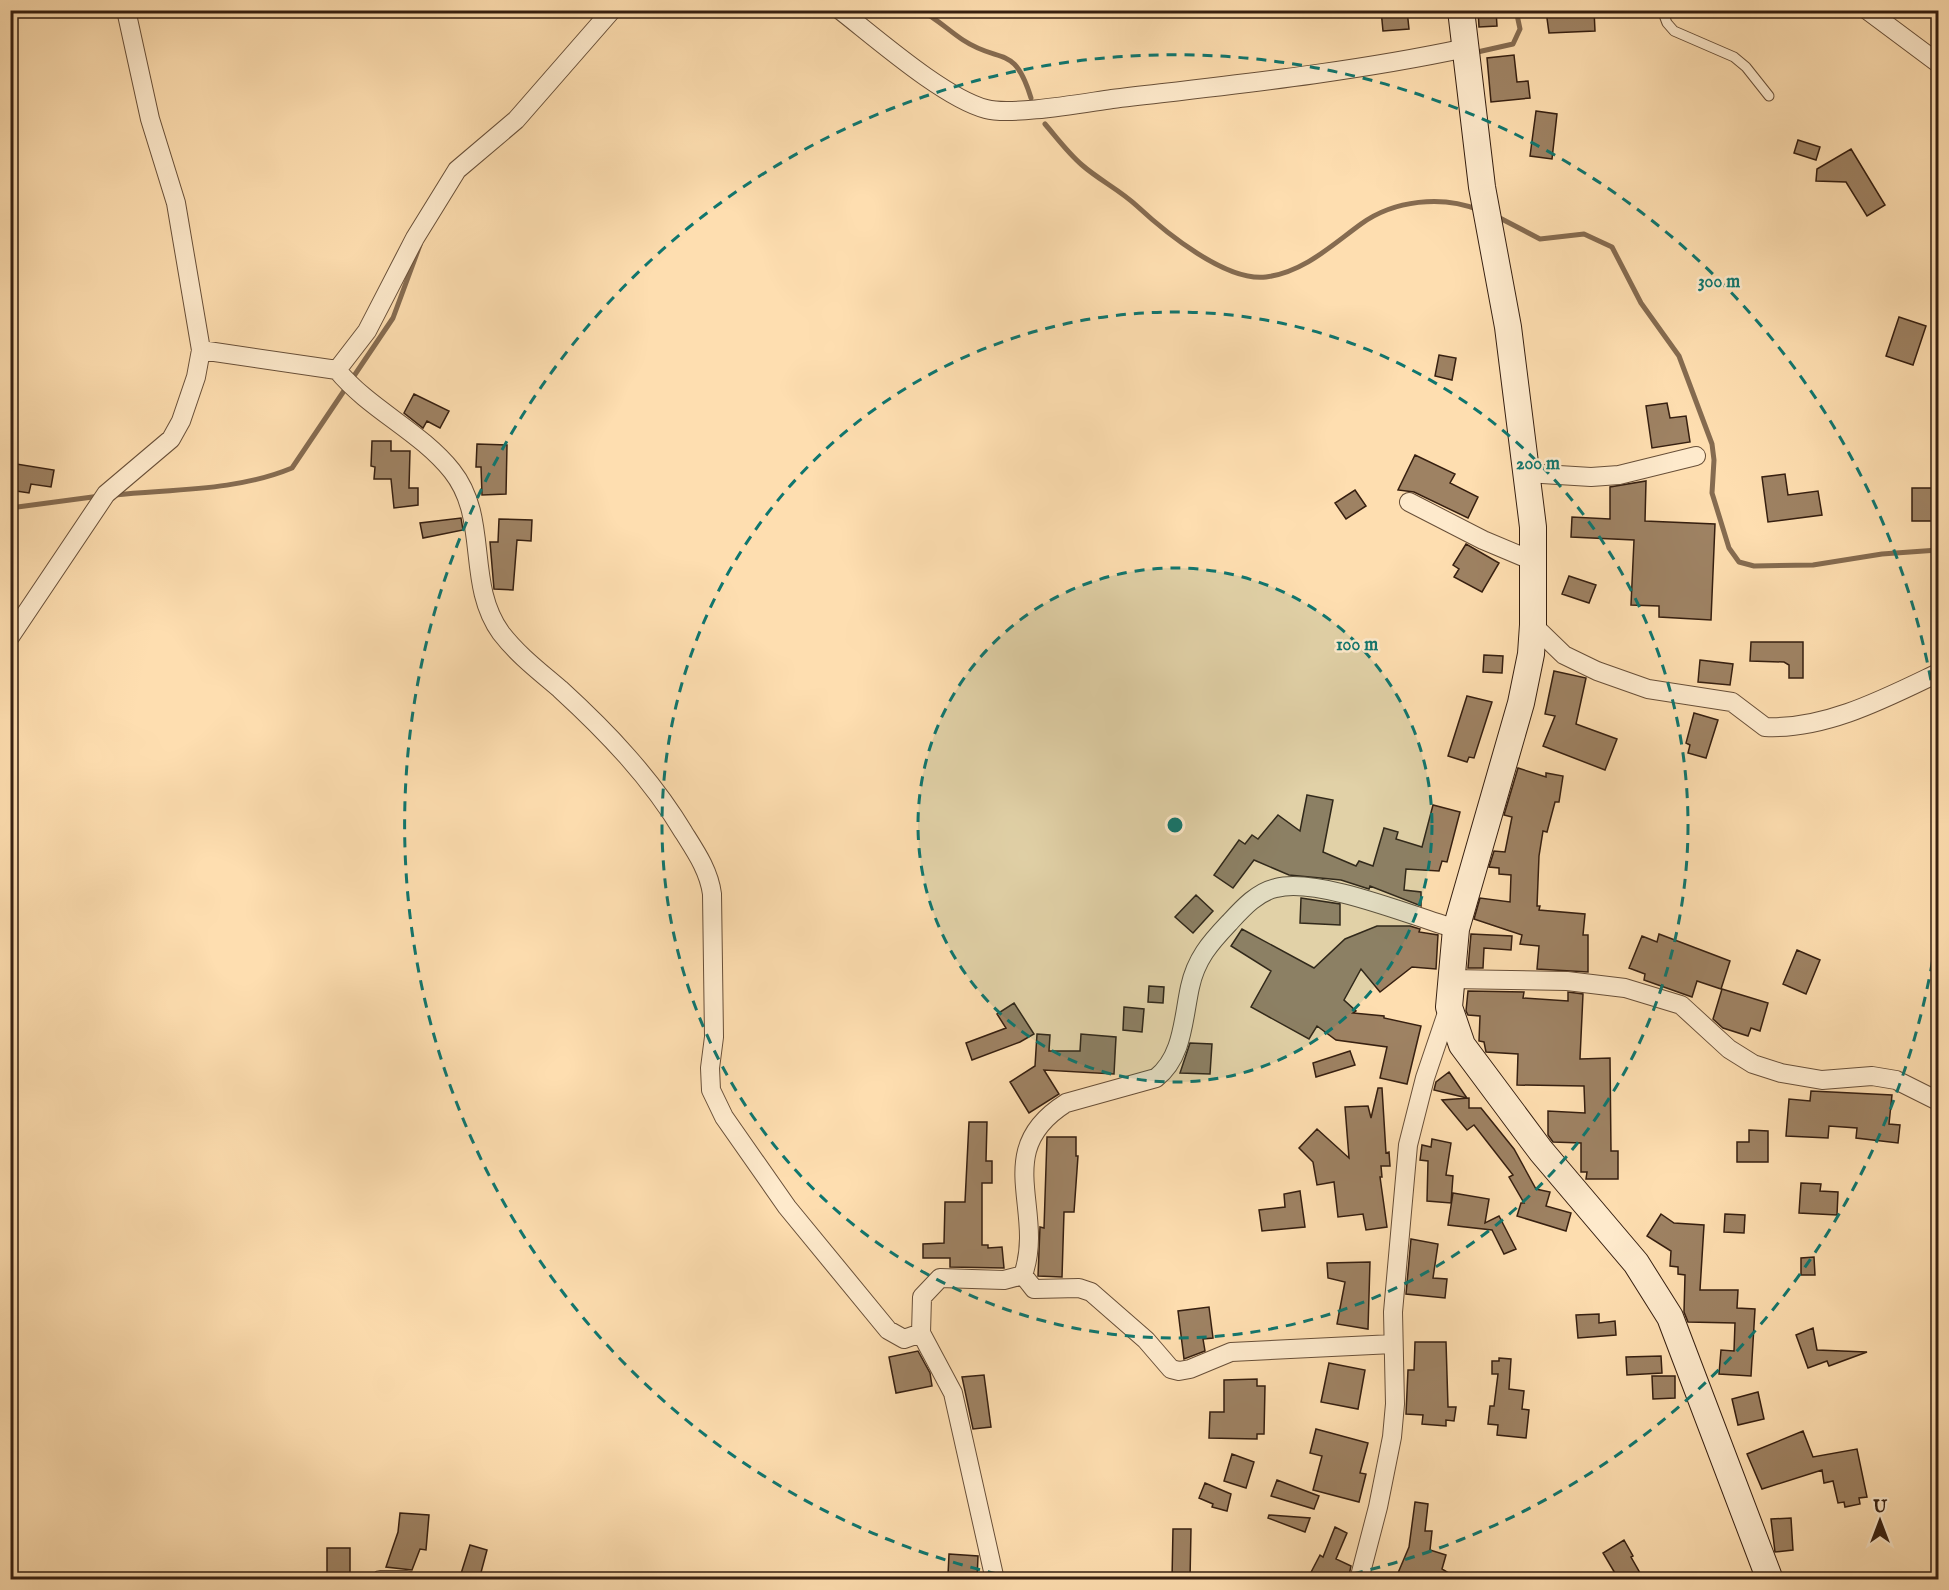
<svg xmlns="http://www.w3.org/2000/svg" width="1949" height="1590" font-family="'IM FELL English',serif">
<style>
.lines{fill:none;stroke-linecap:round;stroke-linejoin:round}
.stream{stroke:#856b50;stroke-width:5}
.building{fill:#9e8263;stroke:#361f10;stroke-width:1.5}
.service-casing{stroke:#684f38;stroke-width:11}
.minor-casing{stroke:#684f38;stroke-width:20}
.secondary-casing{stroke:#361f10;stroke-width:28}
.service{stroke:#feeacc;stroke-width:9}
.minor{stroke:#feeacc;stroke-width:18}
.secondary{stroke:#feeacc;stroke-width:26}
.ring{fill:none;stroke:#0f766e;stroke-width:3;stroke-dasharray:10 8}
.centre{fill:#0f766e;stroke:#feeacc;stroke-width:3}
.ring-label{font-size:18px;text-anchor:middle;font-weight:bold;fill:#0f766e;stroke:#feeacc;stroke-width:5;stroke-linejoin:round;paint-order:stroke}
</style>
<rect width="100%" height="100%" fill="#fedeb0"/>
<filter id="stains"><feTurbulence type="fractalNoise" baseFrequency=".00333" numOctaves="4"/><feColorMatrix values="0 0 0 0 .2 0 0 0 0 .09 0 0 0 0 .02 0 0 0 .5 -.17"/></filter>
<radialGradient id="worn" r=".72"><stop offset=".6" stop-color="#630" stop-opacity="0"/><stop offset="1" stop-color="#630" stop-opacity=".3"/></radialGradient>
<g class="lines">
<path class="stream" d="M920,10C936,18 948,30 963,40C1001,65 1014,43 1031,98
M1473,53L1513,44L1520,29L1516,10
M1045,124C1057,138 1068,153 1082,165C1099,180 1120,190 1137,206C1165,232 1226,282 1266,277C1304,272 1332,245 1361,224C1394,200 1442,195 1479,210
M1496,216L1540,239L1584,234L1612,247L1641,303L1679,356L1712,444L1714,460L1712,493L1729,548L1739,562L1754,566L1813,565L1882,554L1938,550
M115,495C174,489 237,491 292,468L393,318L420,245
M10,508L100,496"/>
</g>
<path class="building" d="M1381,10H1407L1409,29L1383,31Z
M1478,10H1496L1497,26L1479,27Z
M1594,10L1595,31L1549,33L1546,11Z
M1514,55L1517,82L1528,81L1530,98L1491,102L1487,58Z
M1536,111L1557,114L1552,159L1530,156Z
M1798,140L1820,147L1816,160L1794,153Z
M1851,149L1885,205L1867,216L1846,182L1816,181L1817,169Z
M1899,317L1926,326L1913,365L1886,356Z
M1439,355L1456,358L1452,380L1435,376Z
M414,394L449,411L440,428L427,421L423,428L404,413Z
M1667,403L1670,418L1686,416L1690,442L1652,448L1646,406Z
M372,441H391V451H410L409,488H418V505L394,508L391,479H374L375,467L371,466Z
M477,444L507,445L506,494L482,495L481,467H476Z
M1415,455L1455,474L1450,483L1478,497L1468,518L1414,492L1398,490Z
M10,463L54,470L51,487L31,484L29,493L10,490Z
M1785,474L1788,495L1818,491L1822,515L1768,522L1762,477Z
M1646,481L1645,521L1715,524L1711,620L1659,617V606L1631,605L1634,540L1571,537L1572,517L1610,519V487Z
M1912,488H1938V513H1932V521H1912Z
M1355,490L1366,506L1346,519L1335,503Z
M461,518L463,530L423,538L420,523Z
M499,519L532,520L531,541L517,540L513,590L494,589L490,542H498Z
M1466,544L1499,563L1482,592L1454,577L1459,569L1453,565Z
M1569,576L1596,585L1589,603L1562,594Z
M1751,642H1803V678H1789V665L1784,662L1750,661Z
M1484,655L1503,656L1502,673L1483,672Z
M1700,660L1733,664L1730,685L1698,682Z
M1554,671L1586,678L1576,724L1617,739L1605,770L1543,746L1555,716L1545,714Z
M1467,696L1492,702L1474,758L1469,757L1467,762L1448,756Z
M1694,713L1718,720L1706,758L1688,753L1690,745L1686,743Z
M1518,768L1546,777V773L1563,776L1559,802H1555L1547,832L1543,831L1539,856L1537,906H1540L1539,910L1585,914L1583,935H1588V972L1537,969L1539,946L1520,944L1522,935L1474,919L1480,898L1510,902L1511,875L1499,874V868L1489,867L1494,851L1505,852L1512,817L1504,815Z
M1307,795L1333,800L1323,852L1356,866L1359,861L1373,866L1384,828L1398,832L1396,839L1422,847L1433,805L1460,812L1447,862L1442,861L1439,871L1406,869L1404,890L1421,892V906L1370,886L1369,889L1341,880L1289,875L1254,860L1233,888L1214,875L1239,840L1245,844L1252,835L1258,839L1278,815L1300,831Z
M1196,895L1213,911L1193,933L1175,917Z
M1301,898L1340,904V925L1300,923Z
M1377,926H1410L1420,929L1419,932L1438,935L1436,969L1412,967L1380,992L1361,969L1344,1000L1356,1011L1353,1013L1384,1016V1018L1421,1026L1407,1084L1380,1078L1387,1047L1336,1040L1317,1026L1309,1039L1251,1007L1271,971L1231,946L1242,929L1314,968L1345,939Z
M1471,934L1512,936L1511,950L1484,948L1483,968H1468Z
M1659,934L1730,961L1721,989L1697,981L1692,997L1644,980L1645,974L1629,968L1642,936L1657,942Z
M1797,950L1820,960L1806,994L1783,984Z
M1149,986L1164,987L1163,1003L1148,1002Z
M1722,989L1768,1003L1760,1031L1751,1028L1748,1036L1723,1028L1713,1019Z
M1468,991L1524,992L1523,998L1568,1001V992L1583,994L1580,1059L1610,1058L1611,1151H1618V1179H1586L1587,1172H1581V1143L1553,1142L1548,1135V1111L1585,1113L1584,1086L1517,1085L1518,1054L1486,1052L1484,1042L1479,1041L1480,1016L1468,1015L1466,1011Z
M1014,1003L1034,1034L1020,1042L972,1060L966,1043L1006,1028L997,1014Z
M1124,1007L1144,1009L1142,1032L1123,1030Z
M1037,1034L1050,1035L1049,1051H1080L1081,1034L1116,1037L1114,1074L1044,1070L1059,1094L1029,1113L1010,1082L1035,1066Z
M1190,1043L1212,1044L1210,1074L1180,1073Z
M1350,1051L1355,1065L1316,1077L1313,1063Z
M1449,1072L1467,1098L1434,1090L1436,1082Z
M1378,1088H1382L1386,1153L1389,1152L1390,1166H1381L1382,1177H1380L1387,1227L1366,1230L1363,1214L1338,1217L1334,1182L1317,1185L1313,1162L1299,1148L1317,1129L1349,1158L1345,1107L1368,1106L1371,1118Z
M1811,1091L1892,1095L1889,1124L1900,1125L1898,1143L1856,1138L1857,1128L1829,1126L1828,1138L1786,1136L1789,1099L1810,1101Z
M1469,1098V1108H1481L1514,1149L1536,1189L1550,1192L1546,1206L1571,1213L1566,1231L1517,1216L1521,1203H1524L1509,1177L1513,1175L1474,1125L1467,1130L1442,1100Z
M969,1122H987L986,1161H992V1183H982V1245H988V1248L1002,1247L1004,1268L950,1267V1258H923V1244L944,1243L945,1202H965Z
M1749,1130L1768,1131V1162H1737V1142H1749Z
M1047,1137H1076V1156H1078L1074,1212H1064L1062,1277L1038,1276L1040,1227L1044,1228Z
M1432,1139L1451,1143L1446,1175L1453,1176L1451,1203L1427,1201L1428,1161L1420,1160L1422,1145L1431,1147Z
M1801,1183L1821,1184L1820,1191L1838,1192L1837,1215L1799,1213Z
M1300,1191L1305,1227L1262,1231L1259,1210L1285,1207L1284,1194Z
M1453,1193L1489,1199L1485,1223L1499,1216L1516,1249L1504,1254L1492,1230L1448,1225Z
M1661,1214L1674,1223L1704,1225L1700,1290H1738L1737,1308L1755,1309L1751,1376L1719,1374L1721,1350L1734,1351L1735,1323L1688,1322L1684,1312L1685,1275L1678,1274V1267L1670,1266L1671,1251L1647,1236Z
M1725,1214L1745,1215L1744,1233L1724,1232Z
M1411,1239L1438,1244L1433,1278L1447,1279L1445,1298L1406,1294Z
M1814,1257L1815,1275H1801V1258Z
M1370,1262L1368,1329L1337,1324L1345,1282L1328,1278L1327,1263Z
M1209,1307L1213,1338L1203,1339L1205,1351L1184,1359L1178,1311Z
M1599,1314V1323L1615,1321L1616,1335L1578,1338L1576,1315Z
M1813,1328L1817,1350L1867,1352L1829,1366L1827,1361L1808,1368L1796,1335Z
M1415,1342H1446L1448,1407H1456L1454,1421L1446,1420V1426L1422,1424L1423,1415L1406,1414L1408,1370H1414Z
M918,1351L930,1373L932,1386L896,1393L889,1357Z
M1661,1356L1662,1373L1627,1375L1626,1357Z
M1499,1358L1511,1359L1509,1389L1524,1391L1522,1409L1529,1410L1526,1438L1497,1435L1498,1425L1488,1424L1490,1406H1494L1498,1374H1492V1361H1499Z
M1329,1363L1365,1370L1358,1409L1321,1402Z
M984,1375L991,1427L973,1429L962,1377Z
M1652,1376H1675V1398L1653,1399Z
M1257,1379V1386H1265L1264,1434H1257V1439L1209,1438L1210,1412H1224V1380Z
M1758,1392L1764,1419L1738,1425L1732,1399Z
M1316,1429L1368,1443L1360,1473L1366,1474L1359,1502L1313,1490L1322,1456L1310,1453Z
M1803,1431L1813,1457L1857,1449L1867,1497L1859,1498L1860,1504L1845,1507L1844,1502L1838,1503L1833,1481L1824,1483L1822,1470L1762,1489L1747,1454Z
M1232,1454L1254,1462L1246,1488L1224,1481Z
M1277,1480L1319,1496L1314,1509L1271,1496Z
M1205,1483L1231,1494L1227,1511L1212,1507L1213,1504L1199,1498Z
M1415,1502L1428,1504L1425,1531H1432L1430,1550L1446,1555L1442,1569L1460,1580H1395L1409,1547Z
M400,1513L429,1515L426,1550L420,1549L412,1570L386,1567L398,1532Z
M1269,1515L1310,1518L1305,1532L1268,1518Z
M1791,1518L1793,1550L1775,1552L1771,1519Z
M1335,1527L1347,1533L1336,1559L1351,1566L1348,1580H1307L1320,1555L1323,1557Z
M1173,1529H1191L1190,1579H1172Z
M1624,1540L1633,1556L1631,1557L1644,1580H1619L1603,1553Z
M470,1545L487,1550L479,1580H459Z
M327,1548H350V1580H327Z
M949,1554L978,1556L977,1580H958V1576L948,1575Z"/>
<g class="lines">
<g class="service-casing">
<path id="service" d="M1662,10L1667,23L1674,31L1734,57L1746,67L1769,96"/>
</g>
<g class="minor-casing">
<path id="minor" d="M840,10C876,38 944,98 986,109C1011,116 1083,103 1112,99C1230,85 1349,73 1466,48
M1867,10L1938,63
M201,350L337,370C370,410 420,431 452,471C490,519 465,583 501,633C518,655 539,671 560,689C607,732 651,778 684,833C696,852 709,871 712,894L714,1037L710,1068L711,1090L724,1117L787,1207L888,1330L904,1339L921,1333
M337,370L367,331L415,238L457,170L516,120L612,10
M1526,473L1591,477L1619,475L1696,456
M1409,502L1483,540L1533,561
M1533,625L1564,655L1597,671L1648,689L1732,702L1765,727C1825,730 1886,698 1938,673
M10,637L106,494L171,439L181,421L196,377L201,350L176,203L150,119L126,10
M1450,979L1567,981L1625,988L1681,1005L1729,1049L1753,1064L1781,1073L1822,1080L1872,1076L1896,1080L1938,1101
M1023,1275L1034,1289L1079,1288L1091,1292L1146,1340L1171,1369L1179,1371L1190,1369L1231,1352L1393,1344
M380,1580H407
M995,1580L953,1393L921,1333L922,1297L940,1278L1004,1280L1023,1275C1046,1209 990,1151 1066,1103L1156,1078C1183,1057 1183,1019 1190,987C1196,959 1210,943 1229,923C1242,909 1257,892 1276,888C1318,877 1412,916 1456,929
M1359,1580L1378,1507L1392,1437L1395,1404L1393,1312L1408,1145L1425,1078L1449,1007"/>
</g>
<g class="secondary-casing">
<path id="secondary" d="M1461,10L1482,187L1508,327L1533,527V625L1531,654L1521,703L1456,929L1449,1007L1462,1045L1541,1151L1636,1263L1670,1317L1770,1580"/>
</g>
<use href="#service" class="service"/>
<use href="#minor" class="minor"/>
<use href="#secondary" class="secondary"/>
</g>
<circle cx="1175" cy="825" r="257" fill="#0f766e" fill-opacity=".12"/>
<g class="ring">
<circle cx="1175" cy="825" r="257"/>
<circle cx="1175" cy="825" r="513"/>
<path d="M1938 926A770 770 0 0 1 1335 1578M1015 1578A770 770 0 1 1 1938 724"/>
</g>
<circle cx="1175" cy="825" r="9" class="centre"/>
<g class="ring-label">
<text x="1719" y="287">300 m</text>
<text x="1538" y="469">200 m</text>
<text x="1357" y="650">100 m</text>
</g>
<rect width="1949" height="1590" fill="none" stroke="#fedeb0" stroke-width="36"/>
<rect x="12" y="12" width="1925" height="1566" fill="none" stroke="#361f10" stroke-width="3"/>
<rect x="18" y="18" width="1913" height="1554" fill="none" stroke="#361f10" stroke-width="1.5"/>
<g transform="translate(1880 1521)" stroke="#feeacc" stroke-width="4.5" paint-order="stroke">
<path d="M0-4.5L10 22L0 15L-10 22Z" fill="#361f10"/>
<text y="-9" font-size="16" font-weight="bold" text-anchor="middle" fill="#361f10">U</text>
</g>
<rect width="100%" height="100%" filter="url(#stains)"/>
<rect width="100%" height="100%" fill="url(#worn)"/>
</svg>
